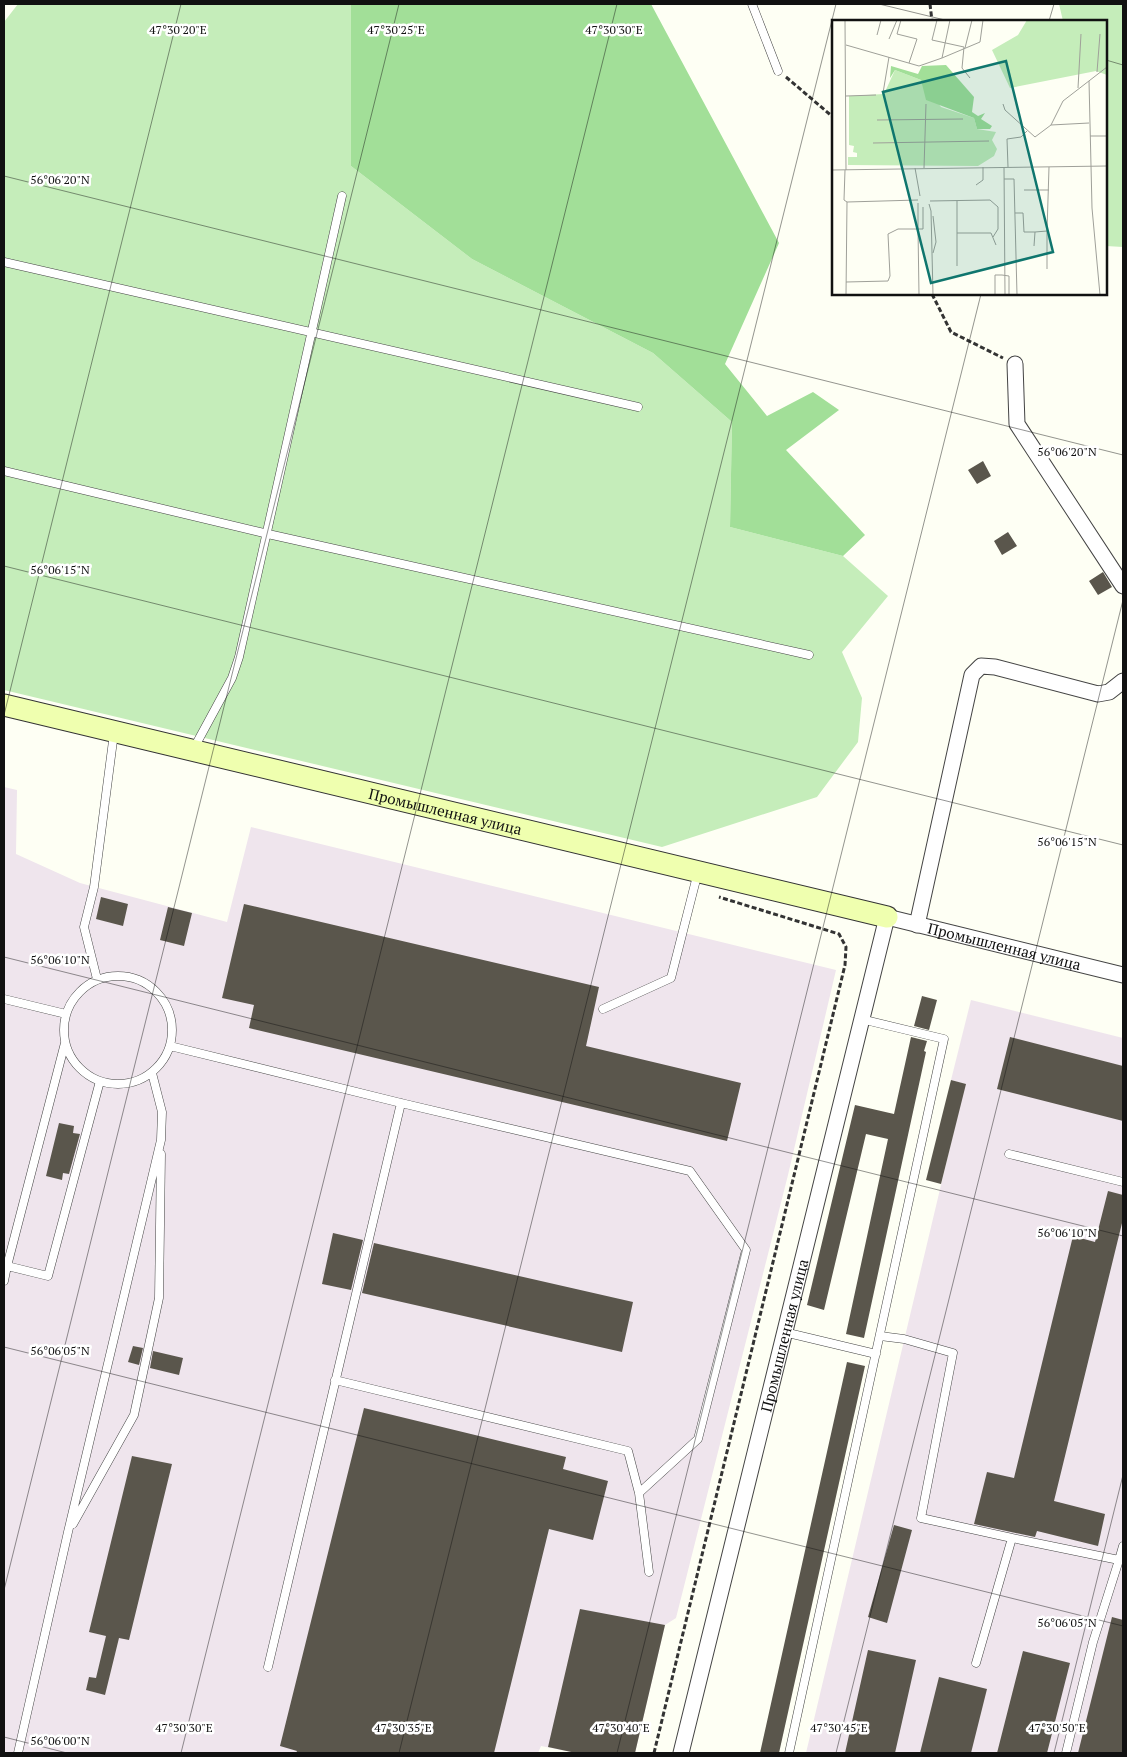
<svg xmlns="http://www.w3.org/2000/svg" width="1127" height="1757" font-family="'PT Serif',serif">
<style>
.industrial{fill:#efe5ed}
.green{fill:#c5edba}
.forest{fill:#a2df98}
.building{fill:#5a564c}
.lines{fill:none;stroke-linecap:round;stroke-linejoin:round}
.lane-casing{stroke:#444;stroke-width:9}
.street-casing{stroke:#444;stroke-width:17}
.secondary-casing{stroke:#333;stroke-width:23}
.path{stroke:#333;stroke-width:3;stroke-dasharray:5 2.5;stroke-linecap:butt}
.lane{stroke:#fff;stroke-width:8}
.street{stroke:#fff;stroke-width:15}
.secondary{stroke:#efffaf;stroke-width:21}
.ticks{fill:none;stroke:#111;stroke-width:1;stroke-opacity:0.45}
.labels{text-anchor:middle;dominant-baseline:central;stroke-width:5;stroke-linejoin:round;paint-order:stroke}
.street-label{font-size:15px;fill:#111;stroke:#fff}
.inset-road{fill:none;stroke:#9fa099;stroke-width:1}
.view{fill:#0f766e;fill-opacity:0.15;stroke:#0f766e;stroke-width:2.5}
.inset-edge{fill:none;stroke:#111;stroke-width:2.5}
.ticks-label{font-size:12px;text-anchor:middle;fill:#111;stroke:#fff;stroke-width:5;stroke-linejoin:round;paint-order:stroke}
</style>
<rect width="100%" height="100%" fill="#fefff4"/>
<path class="industrial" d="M4,787L17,790L16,854L80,883L227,922L251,827L836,970L788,1175L676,1618L665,1625L635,1753H576L541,1746L538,1753H4Z
M971,1000L1123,1038V1753H806L965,1084L951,1080Z"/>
<path class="green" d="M18,4H351V166L472,259L653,353L732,422L730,527L843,556L888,596L842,652L862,698L858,742L817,797L662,847L4,690V22Z
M1059,4H1123V247L1106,246V21H1063Z"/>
<path class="forest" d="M351,4H651L779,243L725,364L767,416L813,392L839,410L786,450L865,535L843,556L730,527L732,422L653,353L472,259L351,166Z"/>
<path class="building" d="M983,461L991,476L977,484L968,470Z
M1008,532L1017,546L1002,555L994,541Z
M1103,572L1112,587L1098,595L1089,581Z
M101,897L128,904L123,926L96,919Z
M244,904L599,987L586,1046L741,1083L727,1141L249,1028L254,1005L222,998Z
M168,907L192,913L184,946L160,940Z
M922,996L937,1000L929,1030L914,1026Z
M911,1037L927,1041L924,1051L926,1052L864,1338L846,1334L888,1139L866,1134L824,1310L807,1305L855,1105L894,1114Z
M1010,1037L1123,1066V1121L997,1089Z
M951,1080L966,1084L941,1184L926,1180Z
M59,1123L74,1126L73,1133L80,1134L69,1174L63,1173L62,1180L46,1176Z
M1108,1191L1123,1195V1219L1054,1501L1105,1514L1098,1546L1037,1531L1035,1537L974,1524L987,1472L1014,1478L1073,1236L1095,1242Z
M333,1233L363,1240L351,1290L322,1284Z
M374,1243L633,1302L622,1352L362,1293Z
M133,1346L143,1348L139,1365L128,1362Z
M153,1351L183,1358L179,1375L150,1368Z
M847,1362L865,1366L779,1753H760Z
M364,1408L566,1457L563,1469L608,1481L593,1540L549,1529L494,1753H296L297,1751L280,1746Z
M132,1456L172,1464L129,1640L119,1638L105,1695L86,1690L89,1677L96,1678L106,1636L89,1632Z
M894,1525L912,1530L887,1623L868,1617Z
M580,1609L665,1625L635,1753H576L548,1747Z
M1112,1617L1123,1620V1753H1078Z
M868,1650L916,1660L895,1753H845Z
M1023,1651L1070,1663L1047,1753H997Z
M939,1677L987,1689L971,1753H920Z"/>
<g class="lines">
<g class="lane-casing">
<path id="lane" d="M752,4L778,71
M4,262L638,407
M4,471L268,534L809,655
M194,748L232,678L239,657L342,196
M64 1030a54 54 0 1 1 108 0a54 54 0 1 1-108 0Z
M97,979L84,927L94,887L114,733
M4,999L66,1014
M603,1009L671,978L698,872
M170,1046L401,1103L690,1171L746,1250L698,1439L639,1493
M1009,1154L1123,1182
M4,1265L7,1266L65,1043
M4,1281L7,1266L48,1276L100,1081
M784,1332L876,1354
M880,1336L904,1339L953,1353L921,1518L1012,1538
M335,1380L628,1451L639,1493L649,1572
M73,1524L134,1415L159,1298L161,1154
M976,1663L1012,1538L1119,1560L1123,1546
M268,1667L401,1103
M18,1753L68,1532L161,1140L162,1112L152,1073
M789,1753L944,1039L861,1019
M1066,1753L1093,1642L1119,1560"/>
</g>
<g class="street-casing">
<g id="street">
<path d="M1015,364L1017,424L1123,586"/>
<path d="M917,925L972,675L981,666L995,667L1098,694L1109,692L1123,681"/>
<path id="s1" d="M681,1753L887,917L1123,975"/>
</g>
</g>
<g class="secondary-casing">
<g id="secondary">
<path id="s2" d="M4,705L887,917"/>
</g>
</g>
<path class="path" d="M930,4L932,21
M786,77L833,117
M932,294L951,332L1003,358
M654,1753L845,965L846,947L839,934L719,897"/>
<use href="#lane" class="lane"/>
<use href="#street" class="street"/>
<use href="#secondary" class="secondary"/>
</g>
<path class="ticks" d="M879,4L949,21M1049,21L1054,4M1106,60L1123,65M4,176L1123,455M4,566L1123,845M4,715L181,4M4,957L1123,1236M4,1347L1123,1626M4,1590L399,4M4,1737L67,1753M181,1753L617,4M399,1753L836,4M617,1753L981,294M836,1753L1123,600M1054,1753L1123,1475"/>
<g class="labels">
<g class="street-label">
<text stroke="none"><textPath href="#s2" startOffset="454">Промышленная улица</textPath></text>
<text stroke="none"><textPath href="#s1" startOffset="982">Промышленная улица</textPath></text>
<text stroke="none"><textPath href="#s1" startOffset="430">Промышленная улица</textPath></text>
</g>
</g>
<g transform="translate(832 20)">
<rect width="275" height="275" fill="#fefff4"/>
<path d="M195,0H275V55L264,51L178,68L160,30L186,15ZM63,50L89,60L109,87L142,98L145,109L164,112L160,120L165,129L162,136L146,146L16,145V137H25V133L21,132L22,126L17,125V76L52,74Z" fill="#c5edba"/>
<path d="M114,45L142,77L140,92L146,96L153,93L149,99L160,106L158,109H145L142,98L94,80L89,60L63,50L58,58L59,46L86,54L90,46Z" fill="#a2df98"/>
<path class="inset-road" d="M13,0L14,150M69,0L65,14L85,19L77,43M105,0L100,20L132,27L130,48L138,58M118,0L110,38L148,22L151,0M45,15L49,0M57,19L65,0M14,25L87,46L110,38M133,28L140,0M265,52L268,14M257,61L260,188L268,275M246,68L249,14M51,73L57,37M14,76L44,75M171,84L173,90L203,117L219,105L231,81L275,47M45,100L131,99M219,105L257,103M258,116H275M41,123L157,121M172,147L173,275M176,147L175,119L189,117L195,111M83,148L88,176M92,148L94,84M0,150L275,146M13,150L12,180L15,182M172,159H182L185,275M144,165L151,160V147M192,170H217M98,181L158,180L166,187V209L161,217M125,181V246M97,184L99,191L101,275M183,193H191L192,212H203M101,196L104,222L101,233M125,213H159L164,225M202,226L203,212L215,211L217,147M215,249V211M14,262L56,261L58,256L56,214L66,209H86V183M14,275L15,182L86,180M87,275L86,209H91V187M163,275V255H170L177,256V275"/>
<path class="view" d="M174,41L221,232L99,263L51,72Z"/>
<rect width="275" height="275" class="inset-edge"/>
</g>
<g class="ticks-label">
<text x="178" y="34">47°30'20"E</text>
<text x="396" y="34">47°30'25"E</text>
<text x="614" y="34">47°30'30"E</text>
<text x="60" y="184">56°06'20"N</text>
<text x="1067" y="456">56°06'20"N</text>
<text x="60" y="574">56°06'15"N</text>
<text x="1067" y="846">56°06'15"N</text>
<text x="60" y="964">56°06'10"N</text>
<text x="1067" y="1237">56°06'10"N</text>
<text x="60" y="1355">56°06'05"N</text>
<text x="1067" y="1627">56°06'05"N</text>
<text x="184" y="1732">47°30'30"E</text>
<text x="403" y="1732">47°30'35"E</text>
<text x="621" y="1732">47°30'40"E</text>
<text x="839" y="1732">47°30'45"E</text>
<text x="1057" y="1732">47°30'50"E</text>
<text x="60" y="1745">56°06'00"N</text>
</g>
<rect width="1127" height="1757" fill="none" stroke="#111111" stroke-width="10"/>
</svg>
